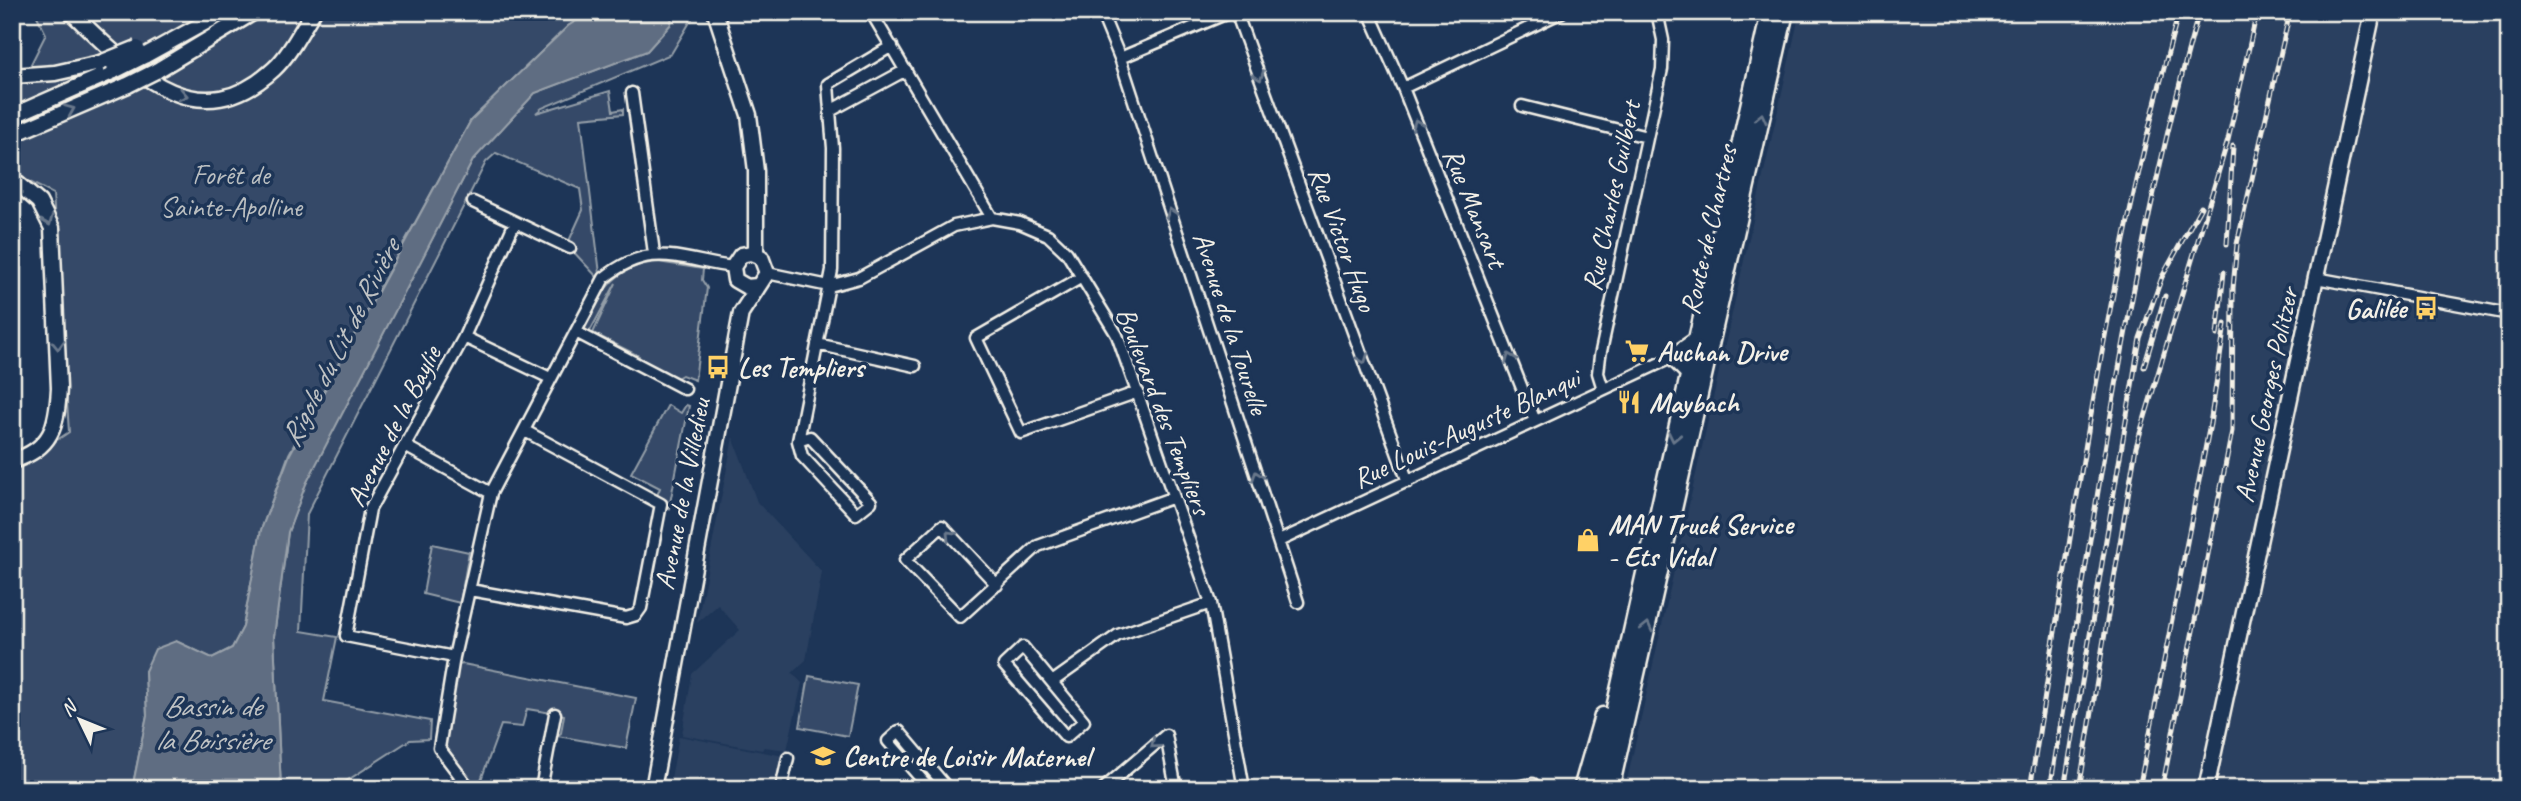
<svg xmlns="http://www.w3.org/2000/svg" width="2521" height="801" font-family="Caveat,sans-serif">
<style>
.built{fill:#2a4060}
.green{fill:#354a67;stroke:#949ea8;stroke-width:2}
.water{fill:#5e6d82;stroke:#9aa2ab;stroke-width:2}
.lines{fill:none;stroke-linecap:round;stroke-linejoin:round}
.street-casing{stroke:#f4f1e8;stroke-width:15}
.secondary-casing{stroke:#f4f1e8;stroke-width:19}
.primary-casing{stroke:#f4f1e8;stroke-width:21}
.street{stroke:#1d3557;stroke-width:10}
.secondary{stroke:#1d3557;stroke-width:14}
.primary{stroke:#1d3557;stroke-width:16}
.rail-casing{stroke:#f4f1e8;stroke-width:5}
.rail{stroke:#1d3557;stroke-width:2.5;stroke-dasharray:8;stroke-linecap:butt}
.secondary-bridge-casing{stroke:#f4f1e8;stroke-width:19;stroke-linecap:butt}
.secondary-bridge{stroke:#1d3557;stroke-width:14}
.oneway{stroke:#68778a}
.labels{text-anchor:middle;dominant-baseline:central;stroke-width:7;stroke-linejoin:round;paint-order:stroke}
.park-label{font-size:28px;fill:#bbbfc1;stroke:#1d3557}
.street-label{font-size:28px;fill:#f4f1e8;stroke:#1d3557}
.poi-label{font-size:28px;font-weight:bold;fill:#f4f1e8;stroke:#1d3557;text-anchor:start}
.water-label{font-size:30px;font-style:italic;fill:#c0c3c4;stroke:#1d3557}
</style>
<rect width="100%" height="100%" fill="#1d3557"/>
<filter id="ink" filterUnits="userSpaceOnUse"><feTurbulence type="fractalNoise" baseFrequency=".0143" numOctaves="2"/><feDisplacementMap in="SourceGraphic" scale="14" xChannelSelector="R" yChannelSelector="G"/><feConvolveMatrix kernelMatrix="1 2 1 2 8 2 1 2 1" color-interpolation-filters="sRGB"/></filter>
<g filter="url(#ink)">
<path class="built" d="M1800,12H2509V789H1625Z
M733,437L757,502L822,572L806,660L792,673L802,683L787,750L764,747L762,750L682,735L692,674L740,630L718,605L697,623Z
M679,736L789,757L782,789H669Z"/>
<path class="green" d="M35,12H590L568,26L471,120L289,454L261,530L243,627L232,648L212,658L176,641L145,671L147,715L132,789H12V470L69,432L53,194L12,173V102L46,34Z
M672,12H696L671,54L542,108L536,113L610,91L613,111L623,109V114L581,118L600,274L597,277L570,248L569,241L583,210L580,189L496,153L486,162L307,514L301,631L337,637L324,701L430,721L429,739L410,740L334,789H281L274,636L288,532L306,483L473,160L535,93L647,51L671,24Z
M658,262L703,269L702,280L707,288L695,380L682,375L675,379L638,361L639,356L593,333L616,283L589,333L586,331L584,323C602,290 617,265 658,262Z
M668,405L681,413L686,405L689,406L669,508L656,498L660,488L631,473Z
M432,544L469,552L460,603L423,594Z
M463,664L636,698L626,748L557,736L561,733L564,715L527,709L522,727L501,725L478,788L452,759L444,743L458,665Z
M809,676L858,685L848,736L800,727Z"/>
<path class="water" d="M590,12H672L671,24L647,51L535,93L473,160L306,484L288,532L274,636L281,789H132L147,715L145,671L155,649L176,641L212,658L232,648L243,627L261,530L290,454L471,120L568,26Z"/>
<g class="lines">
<g class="street-casing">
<path id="street" d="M871,12L992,218
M1101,12L1120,58L1298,602
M1236,12L1408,482
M1369,12L1403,88L1535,421
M892,46L828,84L830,111L906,70
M1120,58L1230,12
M1403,88L1562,12
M632,93L654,253
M1522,106L1647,137
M473,202L570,248
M767,273L829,286L859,278L954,226L992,218L1020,223L1048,235L1067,253L1117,335L1211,603L1244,789
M1082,277L976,338L1021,433L1138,392
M2316,278L2509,314
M576,332L685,389
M464,337L550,378
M817,344L915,366
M1603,389L1598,373L1600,356L1662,69L1663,40L1657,12
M798,441L810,437L871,502L856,514L802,456L798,441L832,270L833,148L830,111
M405,446L491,493
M1279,541L1673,357
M997,585L942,526L905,560L960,617L1038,546L1174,497
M470,590L626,618L636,615L641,608L661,504L525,431
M1023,647L1084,721L1066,737L1004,665Z
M454,657L346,636L370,509L464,337L515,222
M1052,682L1118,635L1211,603
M449,789L461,779
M470,789L439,748L454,657L491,493L604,278C651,240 679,260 733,267
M541,789L555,714
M781,789L788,758
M930,789L888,741L899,731L948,789
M1103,789L1166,735L1176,789
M1505,789L1533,784L1534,789"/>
</g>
<g class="secondary-casing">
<path id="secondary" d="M71,12C128,66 195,142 274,69C290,54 301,31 313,12
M715,12L749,115L756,171V254
M144,56L224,12
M156,71L254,12
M12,76L55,73L100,63
M12,116L114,71
M12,135L128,85
M12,179L39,202L52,228L59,388C57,426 52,449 12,461
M653,789L741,313L767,273L761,257L751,253L741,255L733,267L735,280L747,287L757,286
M2206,789L2373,12"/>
</g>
<g class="primary-casing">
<path id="primary" d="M1689,373L1673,357L1696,341
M1582,789L1603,716
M1597,789L1770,12
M1610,789L1785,12"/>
</g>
<use href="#street" class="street"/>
<use href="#secondary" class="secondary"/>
<use href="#primary" class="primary"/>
<g class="rail-casing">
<path id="rail" d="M2227,244L2233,146
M2217,335L2224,272
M2144,367L2165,296
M2030,789C2072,529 2108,266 2179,12
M2050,789C2093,529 2127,266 2199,12
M2064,789L2140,338L2162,277L2201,207
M2079,789L2136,447L2228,140L2257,12
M2139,789L2210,424L2225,324
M2162,789L2232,431L2233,288L2237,244L2290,12"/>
</g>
<use href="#rail" class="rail"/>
<g class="secondary-bridge-casing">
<path id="secondary-bridge" d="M100,63L137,48
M114,71L144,56
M128,85L156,71"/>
</g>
<use href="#secondary-bridge" class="secondary-bridge"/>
</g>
<defs><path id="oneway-chevron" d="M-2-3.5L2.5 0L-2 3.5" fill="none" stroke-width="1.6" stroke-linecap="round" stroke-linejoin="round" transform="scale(1.75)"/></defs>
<g class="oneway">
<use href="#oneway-chevron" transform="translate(1259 76) rotate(70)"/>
<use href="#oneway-chevron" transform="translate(183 95) rotate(12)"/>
<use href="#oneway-chevron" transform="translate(70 110) rotate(-23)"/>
<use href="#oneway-chevron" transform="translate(1761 118) rotate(-77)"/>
<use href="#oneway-chevron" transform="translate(1417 124) rotate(-112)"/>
<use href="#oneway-chevron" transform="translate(1171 213) rotate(-108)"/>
<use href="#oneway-chevron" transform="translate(48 221) rotate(68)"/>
<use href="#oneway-chevron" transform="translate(58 345) rotate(88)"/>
<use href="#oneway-chevron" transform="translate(1510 358) rotate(-112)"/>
<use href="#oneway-chevron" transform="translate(1363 359) rotate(70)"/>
<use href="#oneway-chevron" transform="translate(1674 437) rotate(102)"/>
<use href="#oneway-chevron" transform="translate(1257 476) rotate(-108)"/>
<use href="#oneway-chevron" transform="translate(950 535) rotate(-134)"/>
<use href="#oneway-chevron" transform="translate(1647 627) rotate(-77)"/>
<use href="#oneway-chevron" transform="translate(1155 744) rotate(140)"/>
</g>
</g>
<defs>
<g id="bus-bare" transform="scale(1.89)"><path d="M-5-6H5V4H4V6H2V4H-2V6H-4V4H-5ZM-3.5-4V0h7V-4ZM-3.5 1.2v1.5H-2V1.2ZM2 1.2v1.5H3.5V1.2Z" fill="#ffd166" stroke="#1d3557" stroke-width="2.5" paint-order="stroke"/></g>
<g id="supermarket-bare" transform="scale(1.89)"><path d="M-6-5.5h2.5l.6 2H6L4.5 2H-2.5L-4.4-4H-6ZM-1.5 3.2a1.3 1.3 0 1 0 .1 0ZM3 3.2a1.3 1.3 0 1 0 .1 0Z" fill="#ffd166" stroke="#1d3557" stroke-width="2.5" paint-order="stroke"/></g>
<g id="restaurant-bare" transform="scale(1.89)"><path d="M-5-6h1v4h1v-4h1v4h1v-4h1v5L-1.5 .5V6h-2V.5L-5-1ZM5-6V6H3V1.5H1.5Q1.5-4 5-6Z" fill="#ffd166" stroke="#1d3557" stroke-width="2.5" paint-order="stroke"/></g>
<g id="shop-bare" transform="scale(1.89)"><path d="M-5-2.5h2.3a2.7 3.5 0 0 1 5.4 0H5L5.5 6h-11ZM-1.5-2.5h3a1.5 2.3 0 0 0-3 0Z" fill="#ffd166" stroke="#1d3557" stroke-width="2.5" paint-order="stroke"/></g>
<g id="school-bare" transform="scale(1.89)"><path d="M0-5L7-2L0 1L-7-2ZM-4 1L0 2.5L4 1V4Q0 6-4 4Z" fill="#ffd166" stroke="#1d3557" stroke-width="2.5" paint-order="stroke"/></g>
</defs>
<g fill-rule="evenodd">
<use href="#bus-bare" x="2426" y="308"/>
<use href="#supermarket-bare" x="1637" y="351"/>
<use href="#bus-bare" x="718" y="367"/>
<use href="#restaurant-bare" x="1629" y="402"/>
<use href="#shop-bare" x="1588" y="540"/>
<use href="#school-bare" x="823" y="756"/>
</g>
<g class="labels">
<g class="park-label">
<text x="231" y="174">Forêt de<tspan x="231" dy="32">Sainte-Apolline</tspan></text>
</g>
<g class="street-label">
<text transform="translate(1611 196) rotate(-78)">Rue Charles Guilbert</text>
<text transform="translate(1475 208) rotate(68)">Rue Mansart</text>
<text transform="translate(1708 230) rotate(-77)">Route de Chartres</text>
<text transform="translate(1343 239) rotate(70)">Rue Victor Hugo</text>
<text transform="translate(1231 323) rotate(72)">Avenue de la Tourelle</text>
<text transform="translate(2266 395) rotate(-78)">Avenue Georges Politzer</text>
<text transform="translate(1164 411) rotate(69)">Boulevard des Templiers</text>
<text transform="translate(393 426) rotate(-63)">Avenue de la Baylie</text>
<text transform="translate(1466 428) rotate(-25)">Rue Louis-Auguste Blanqui</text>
<text transform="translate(682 494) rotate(-79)">Avenue de la Villedieu</text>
</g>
<g class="poi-label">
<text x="2406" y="308" text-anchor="end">Galilée</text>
<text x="1657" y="351">Auchan Drive</text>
<text x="738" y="367">Les Templiers</text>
<text x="1649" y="402">Maybach</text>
<text x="1608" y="524">MAN Truck Service<tspan x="1608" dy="32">- Ets Vidal</tspan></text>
<text x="843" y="756">Centre de Loisir Maternel</text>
</g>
<g class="water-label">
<text transform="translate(340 343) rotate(-63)">Rigole du Lit de Rivière</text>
<text x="212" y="706">Bassin de<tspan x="212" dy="34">la Boissière</tspan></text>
</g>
</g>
<rect width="2521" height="801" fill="none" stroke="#1d3557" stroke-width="42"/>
<rect x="21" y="21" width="2479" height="759" fill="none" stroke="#f4f1e8" stroke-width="2.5" filter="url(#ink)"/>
<g transform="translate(80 720) rotate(313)" stroke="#1d3557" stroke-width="5" paint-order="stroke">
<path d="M0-5L12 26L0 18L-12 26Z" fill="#f4f1e8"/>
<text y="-10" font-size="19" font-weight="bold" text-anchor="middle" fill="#f4f1e8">N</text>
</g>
</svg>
